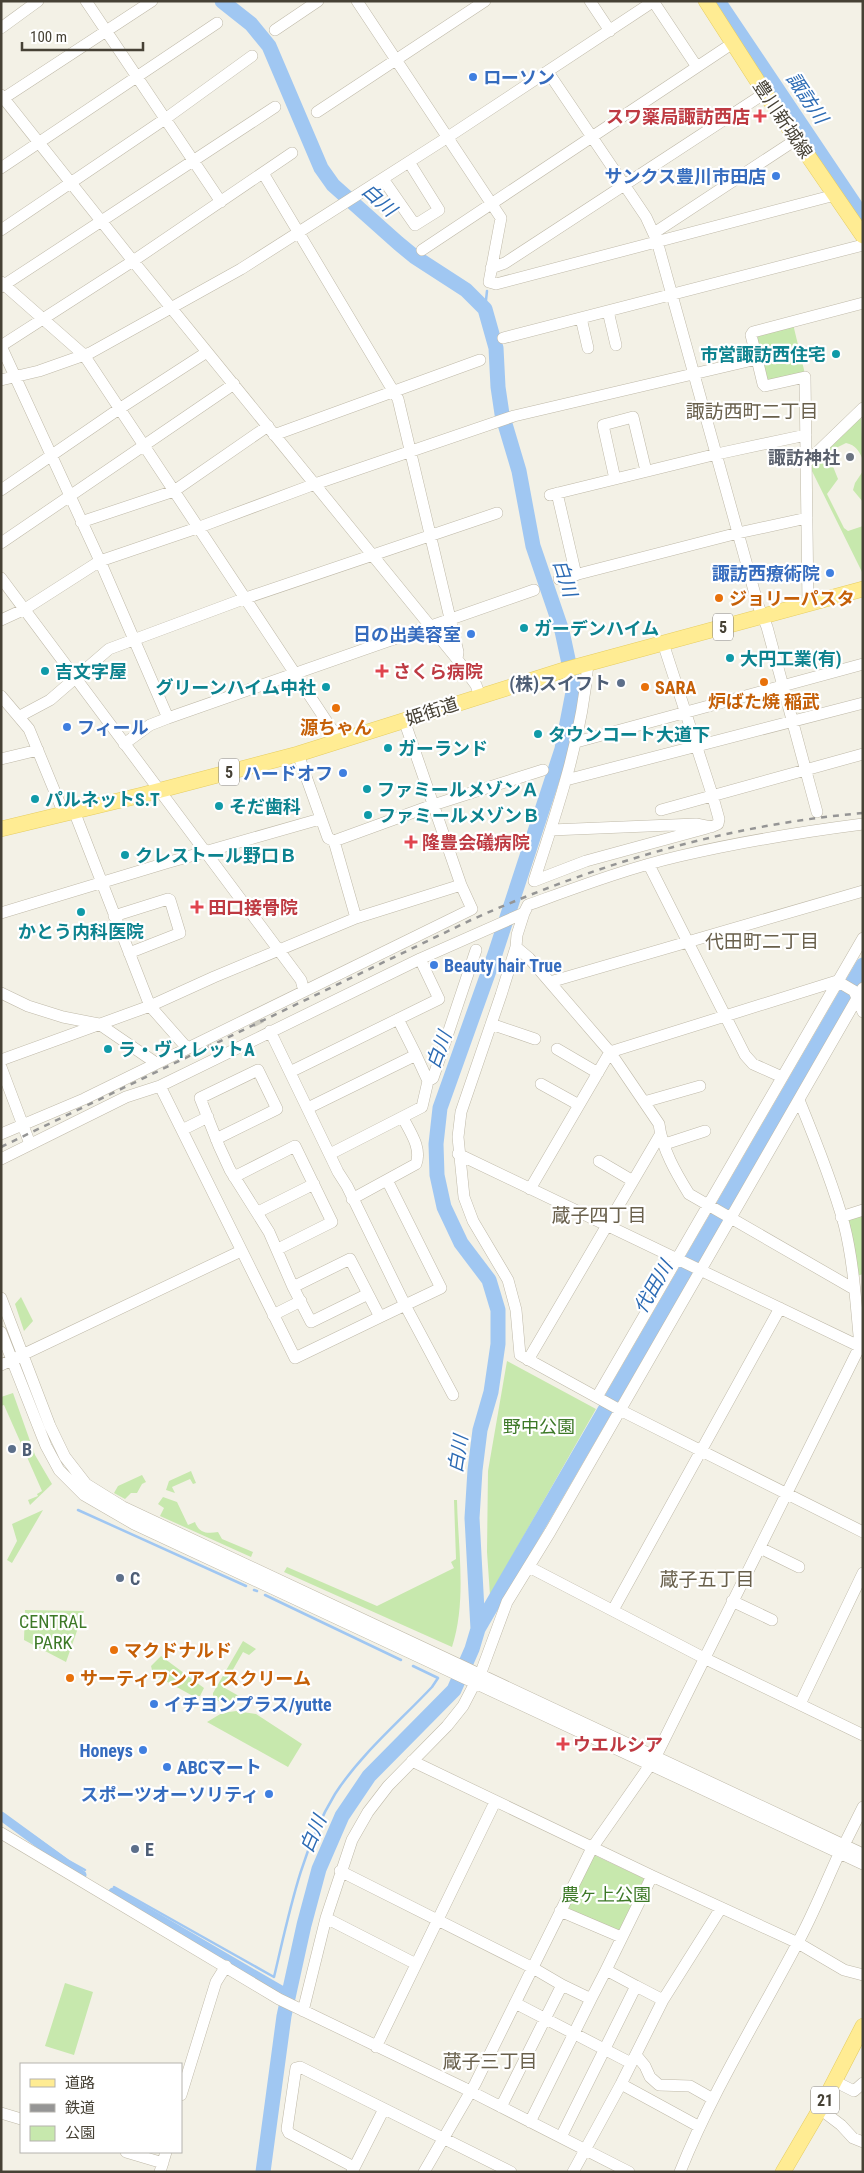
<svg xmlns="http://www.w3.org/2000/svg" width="864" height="2173" font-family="'Roboto Condensed','Noto Sans JP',sans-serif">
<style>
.green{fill:#c7e8ad}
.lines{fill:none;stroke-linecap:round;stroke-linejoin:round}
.stream{stroke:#a0c7f2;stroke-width:2.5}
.canal{stroke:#a0c7f2;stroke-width:9}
.river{stroke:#a0c7f2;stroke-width:15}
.minor-tunnel{stroke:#d0cec3;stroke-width:11;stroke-dasharray:11 5.5;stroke-linecap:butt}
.minor-casing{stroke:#bfb9a8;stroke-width:12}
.major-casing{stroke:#e6cd61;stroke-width:16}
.minor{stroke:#fff;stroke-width:11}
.major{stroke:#ffec93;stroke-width:15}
.rail{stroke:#959595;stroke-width:2.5;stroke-dasharray:6 6;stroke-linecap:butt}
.shop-dot{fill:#3f7fe0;stroke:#fff;stroke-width:2}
.health-dot{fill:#e0444e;stroke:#fff;stroke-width:2}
.culture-dot{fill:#0f9aa8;stroke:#fff;stroke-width:2}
.worship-dot{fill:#6b7280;stroke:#fff;stroke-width:2}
.food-dot{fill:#e8710a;stroke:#fff;stroke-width:2}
.service-dot{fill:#5c6f8a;stroke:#fff;stroke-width:2}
.labels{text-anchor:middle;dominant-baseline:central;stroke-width:4.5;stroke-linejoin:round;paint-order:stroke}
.shield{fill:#fff;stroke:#7e7a72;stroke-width:1}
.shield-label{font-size:16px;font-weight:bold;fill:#464135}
.shop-label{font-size:18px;font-weight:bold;fill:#366cbe;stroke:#fff;text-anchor:end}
.health-label{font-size:18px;font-weight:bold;fill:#be3a42;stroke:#fff;text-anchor:start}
.street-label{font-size:18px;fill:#464135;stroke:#fff}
.culture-label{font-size:18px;font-weight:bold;fill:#0d838f;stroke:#fff;text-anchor:start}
.worship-label{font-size:18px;font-weight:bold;fill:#5b616d;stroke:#fff;text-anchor:end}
.food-label{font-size:18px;font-weight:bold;fill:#c56008;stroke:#fff;text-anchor:start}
.service-label{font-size:18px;font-weight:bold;fill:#4e5e75;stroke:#fff;text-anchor:start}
.park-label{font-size:18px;fill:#3d7927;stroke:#fff}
.water-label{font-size:19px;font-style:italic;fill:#2c6bb4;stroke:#fff}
.neighbourhood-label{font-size:19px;fill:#69604c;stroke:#fff}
</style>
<rect width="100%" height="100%" fill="#f3f1e6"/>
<path class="green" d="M793,324L805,374L768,383L764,380L756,333Z
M861,416L863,460C859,451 856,445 846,443L838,447L832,464L838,479L827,494L844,528L848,531L863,526L862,572L809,465Z
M863,471V502L853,490L855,483Z
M863,1214V1274L857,1276L848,1218Z
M21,1297L33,1321L24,1331L15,1304Z
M507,1361L596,1409L490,1595L487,1552L488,1471Z
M13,1393L35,1455L52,1484L30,1505L28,1500L38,1496L37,1494L42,1491L4,1405L1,1406V1397Z
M191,1471L196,1483L193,1484L190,1479L172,1487L175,1493L166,1490L169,1481Z
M142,1475L146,1482L142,1484L137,1493H131L125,1499L114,1493L118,1486Z
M163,1497L177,1502L188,1525L195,1522C199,1533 207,1534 218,1532L222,1539L253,1552L251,1557L160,1516L164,1508L158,1504Z
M454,1500H457C458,1548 467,1601 452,1647L284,1572L287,1567L377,1606L454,1568L451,1562L456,1559Z
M43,1510L12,1563L7,1560L17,1541L12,1524Z
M25,1610L84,1611L66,1662L24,1640Z
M243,1641L256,1649L249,1655L243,1652L223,1687L246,1700L215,1701L213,1697V1693Z
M161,1656L204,1688L200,1696H193L153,1674L151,1666Z
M236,1711L256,1714L302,1744L288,1767L207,1722L222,1713Z
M594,1855L645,1879L618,1934L567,1909Z
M65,1983L93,1992L74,2055L45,2046Z"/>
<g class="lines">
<path class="stream" d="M485,309L487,291
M78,1510L246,1586
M254,1590L257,1591
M265,1595L401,1660
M1,1813L67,1860L85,1870
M114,1887L274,1977C289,1914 301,1850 335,1794C360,1755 400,1721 432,1687L438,1678L413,1666"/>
<path class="canal" d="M1,1816L82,1875
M113,1892L288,1994"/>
<path class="river" d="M222,1L251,24L269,46L321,168L333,185L398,243L415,257L466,290L485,309L496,348L498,387L502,414L519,471L533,546L562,631L574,687L562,749L495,954L440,1108L436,1144L437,1175L444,1207L461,1243L489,1280L498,1310V1344L491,1392L480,1430L475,1470L472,1518L478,1629L472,1649L454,1690L369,1776L342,1816L319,1869L304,1925L284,2016L263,2172
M718,1L863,217
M478,1629L863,965"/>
<path class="minor-tunnel" d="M254,1015L264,1034"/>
<g class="minor-casing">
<path id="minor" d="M86,1L221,202
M357,1L501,218L489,282L496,284L835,195
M590,1L610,31
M653,1L697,67
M1,28L38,1
M275,30L318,1
M548,72L646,217L657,241L758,605L767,627L817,812
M1,95L133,261L457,659L476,685L480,696
M1,100L152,1
M317,112L485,1
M1,168L217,23
M263,173L398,399L458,652L457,659
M383,179L415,225L439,210L409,162
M1,230L165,119L252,56
M654,233L797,139
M422,250L733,43
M491,268L505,263L765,93
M1,282L84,355L339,740
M1,287L275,107
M608,311L616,345
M581,318L588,348
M503,338L863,245
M1,346L100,561L168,718
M1,346L133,261L292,153
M757,359L763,384L765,386L805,377L808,604
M1,380L39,371L90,353L241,269L448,137L654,1
M274,435L480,360
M806,463L863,408
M615,479L603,425L633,417L646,471
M1,490L119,409L207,352
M557,493L576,575
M550,495L717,454L806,435
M81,522L174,491L268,426
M1,543L234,384
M1,578L301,980L304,991
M559,579L738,533L807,518
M1,620L25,609L100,561L197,528L315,484L514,416L757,359L751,335L753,332L863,303
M1,696L29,729L64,814
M20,716L50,700L109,649L246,598L497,513
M580,741L863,664
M124,744L150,725L168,718L534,590
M298,754L328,838L334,841L433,805L543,770
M1,759L38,750
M566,780L863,703
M661,810L863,754
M74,811L150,1006L187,1048
M863,824C801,832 740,842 680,856C628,868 578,887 528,905L524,913L517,935L516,947L501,995L461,1112L458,1137L464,1197L473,1221L508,1280L516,1310L520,1355L620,1410L863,1532
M551,830L696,824L711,827L718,824L719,819L712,794L663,643
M334,841L356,918
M649,865L745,1055L753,1064L782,1077
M534,881C557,810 582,739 588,663
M534,881L586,861L707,828
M1,913L166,863L320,819
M114,916L168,899L170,900L180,933L129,953
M516,947L529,958L610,1052L659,1124C662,1149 676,1173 689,1194L854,1289
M837,981L854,991L863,1012
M550,982L863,891
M1,993L28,1006L63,1017L99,1024L156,1063
M491,1024L535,1039
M270,1031L338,1172L347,1186L405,1305L453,1395
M557,1049L598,1073
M1,1060L150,1006L214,977L356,918L461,885
M1,1067L30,1144
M290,1072L439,999L420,959
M428,1081L433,1078L476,950
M541,1084L579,1105
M160,1086L295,1358L380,1317L350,1259L293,1287
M644,1102L700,1086
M308,1108L416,1055L398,1019
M182,1130L208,1117
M1,1134L84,1099L472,909L461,885L404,720
M216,1139L277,1109L258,1070L200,1098L219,1146L230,1170L269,1232L293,1287L311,1322L368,1294
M665,1144L705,1131
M330,1154L422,1107L428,1081L416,1055
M458,1154L863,1348
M1,1159L126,1097L160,1086L420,959L524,913
M599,1161L633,1181
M234,1177L295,1146L332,1222L278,1249
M530,1189L610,1052L837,981
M352,1199L416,1164C422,1148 410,1132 403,1118
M258,1212L314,1184
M841,1217L863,1210
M1,1298L50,1426L65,1457L86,1484L123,1507L863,1854
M273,1315L301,1301
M380,1317L441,1288L387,1180
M1,1332L46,1446L59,1470L84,1495L134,1524L863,1864
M528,1360L660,1135
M1,1365L241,1251
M597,1397L863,938
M760,1548L799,1567
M529,1567L704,1658L863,1735
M732,1601L772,1620
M613,1610L780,1308
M480,1675L507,1602L550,1532L863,988
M800,1704L863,1573
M412,1761L652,1876L798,1943L844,1970L863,1975
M1,1833L279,1999L464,2088L629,2172
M844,1845L863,1807
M340,1871L533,1968L562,1985L501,2107
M560,1911L621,1937
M326,1918L416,1964
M606,1970L652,1876
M591,1999L606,1970L636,1986
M515,2003L631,2063
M303,2011L326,1918L352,1840L368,1812L388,1786L447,1726L463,1706L475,1683
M376,2047L495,1802
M636,2055L645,2066L650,2077L659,2085L690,2086L713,2099
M834,2081L854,2091L863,2083
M621,2084L698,2126
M181,2095L216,1982L226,1966
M820,2109L841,2125L853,2138L863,2142
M1,2113L21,2119
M530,2122L591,1999L562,1985
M561,2137L636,1986L663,2000
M126,2152L163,2163
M354,2167L289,2133L287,2129L296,2068L300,2067L511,2172
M160,2172L166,2152
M352,2172L384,2109
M424,2172L475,2084L592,1848L655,1758L860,1346C856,1306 854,1263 844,1224C833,1184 815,1139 799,1100
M573,2172L621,2084L663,2000L721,1908
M680,2172C712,2092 757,2020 797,1944C813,1915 825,1884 839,1854"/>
</g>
<g class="major-casing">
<path id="major" d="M706,1L765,93L863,236
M1,829L142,795L298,754L564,670L863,589
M783,2172L820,2109L863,2026"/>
</g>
<use href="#minor" class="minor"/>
<use href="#major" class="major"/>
<path class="rail" d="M1,1147L471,920C596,864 726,825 863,813"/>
</g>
<g class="shop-dot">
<circle cx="473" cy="77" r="5"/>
<circle cx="776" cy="176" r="5"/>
<circle cx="830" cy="573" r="5"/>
<circle cx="471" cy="634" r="5"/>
<circle cx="67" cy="727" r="5"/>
<circle cx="343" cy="773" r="5"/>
<circle cx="434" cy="965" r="5"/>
<circle cx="154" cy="1704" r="5"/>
<circle cx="143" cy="1750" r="5"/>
<circle cx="167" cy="1767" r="5"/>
<circle cx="269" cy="1794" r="5"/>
</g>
<g class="health-dot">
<path d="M757.5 108.5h5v5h5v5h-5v5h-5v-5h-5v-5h5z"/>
<path d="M379.5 663.5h5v5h5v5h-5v5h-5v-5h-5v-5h5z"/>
<path d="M408.5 834.5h5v5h5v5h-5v5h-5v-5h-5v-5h5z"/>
<path d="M194.5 899.5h5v5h5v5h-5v5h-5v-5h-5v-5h5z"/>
<path d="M560.5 1736.5h5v5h5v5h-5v5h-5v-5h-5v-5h5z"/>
</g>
<g class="culture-dot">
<circle cx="836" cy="354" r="5"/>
<circle cx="524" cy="628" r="5"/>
<circle cx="730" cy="658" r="5"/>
<circle cx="45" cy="671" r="5"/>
<circle cx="326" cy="687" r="5"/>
<circle cx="538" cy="734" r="5"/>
<circle cx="388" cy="748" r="5"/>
<circle cx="367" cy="789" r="5"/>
<circle cx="35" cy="799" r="5"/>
<circle cx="219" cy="806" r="5"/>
<circle cx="368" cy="815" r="5"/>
<circle cx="125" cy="855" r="5"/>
<circle cx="81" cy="912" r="5"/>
<circle cx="108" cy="1049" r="5"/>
</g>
<circle class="worship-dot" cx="850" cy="457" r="5"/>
<g class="food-dot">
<circle cx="719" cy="598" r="5"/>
<circle cx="764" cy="682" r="5"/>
<circle cx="645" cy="687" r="5"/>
<circle cx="336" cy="708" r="5"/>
<circle cx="114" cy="1650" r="5"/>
<circle cx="70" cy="1678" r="5"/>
</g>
<g class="service-dot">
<circle cx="621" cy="683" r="5"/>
<circle cx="12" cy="1449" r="5"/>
<circle cx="120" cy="1578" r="5"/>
<circle cx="135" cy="1849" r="5"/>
</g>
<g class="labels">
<g class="shield">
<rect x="713" y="613.5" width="20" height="27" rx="4"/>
<rect x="219" y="758.5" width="20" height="27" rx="4"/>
<rect x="811" y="2086.5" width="28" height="27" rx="4"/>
</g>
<g class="shield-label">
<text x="723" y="627">5</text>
<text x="229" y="772">5</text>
<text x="825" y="2100">21</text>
</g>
<g class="shop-label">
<text x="483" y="77" text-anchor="start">ローソン</text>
<text x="766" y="176">サンクス豊川市田店</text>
<text x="820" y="573">諏訪西療術院</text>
<text x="461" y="634">日の出美容室</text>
<text x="77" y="727" text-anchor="start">フィール</text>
<text x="333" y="773">ハードオフ</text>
<text x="444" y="965" text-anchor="start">Beauty hair True</text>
<text x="164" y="1704" text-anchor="start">イチヨンプラス/yutte</text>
<text x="133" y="1750">Honeys</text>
<text x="177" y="1767" text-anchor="start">ABCマート</text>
<text x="259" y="1794">スポーツオーソリティ</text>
</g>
<g class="health-label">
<text x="750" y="116" text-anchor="end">スワ薬局諏訪西店</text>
<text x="393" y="671">さくら病院</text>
<text x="422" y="842">隆豊会礒病院</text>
<text x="208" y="907">田口接骨院</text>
<text x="573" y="1744">ウエルシア</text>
</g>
<g class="street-label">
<text transform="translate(783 119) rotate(56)">豊川新城線</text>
<text transform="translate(432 711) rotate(-18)">姫街道</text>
</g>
<g class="culture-label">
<text x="826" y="354" text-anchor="end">市営諏訪西住宅</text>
<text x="534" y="628">ガーデンハイム</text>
<text x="740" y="658">大円工業(有)</text>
<text x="55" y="671">吉文字屋</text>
<text x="316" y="687" text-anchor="end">グリーンハイム中社</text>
<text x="548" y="734">タウンコート大道下</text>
<text x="398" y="748">ガーランド</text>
<text x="377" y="789">ファミールメゾンＡ</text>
<text x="45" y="799">パルネットS.T</text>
<text x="229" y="806">そだ歯科</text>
<text x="378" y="815">ファミールメゾンＢ</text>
<text x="135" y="855">クレストール野口Ｂ</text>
<text x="81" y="931" text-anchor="middle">かとう内科医院</text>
<text x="118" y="1049">ラ・ヴィレットA</text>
</g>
<g class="worship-label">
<text x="840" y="457">諏訪神社</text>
</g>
<g class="food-label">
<text x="729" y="598">ジョリーパスタ</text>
<text x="655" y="687">SARA</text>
<text x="764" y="701" text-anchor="middle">炉ばた焼 稲武</text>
<text x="336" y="727" text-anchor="middle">源ちゃん</text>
<text x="124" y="1650">マクドナルド</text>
<text x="80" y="1678">サーティワンアイスクリーム</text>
</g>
<g class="service-label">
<text x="611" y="683" text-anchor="end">(株)スイフト</text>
<text x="22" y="1449">B</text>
<text x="130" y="1578">C</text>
<text x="145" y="1849">E</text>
</g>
<g class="park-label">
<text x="539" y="1426">野中公園</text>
<text x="53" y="1621">CENTRAL<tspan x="53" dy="21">PARK</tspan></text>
<text x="606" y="1894">農ヶ上公園</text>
</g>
<g class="water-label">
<text transform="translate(807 98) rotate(56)">諏訪川</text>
<text transform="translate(379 200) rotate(42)">白川</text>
<text transform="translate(565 578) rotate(72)">白川</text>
<text transform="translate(439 1050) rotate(-70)">白川</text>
<text transform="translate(653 1287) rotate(-60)">代田川</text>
<text transform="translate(458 1454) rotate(-81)">白川</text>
<text transform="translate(313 1834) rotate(-67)">白川</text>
</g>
<g class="neighbourhood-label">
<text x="752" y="411">諏訪西町二丁目</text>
<text x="762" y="941">代田町二丁目</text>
<text x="599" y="1215">蔵子四丁目</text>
<text x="707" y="1579">蔵子五丁目</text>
<text x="490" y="2061">蔵子三丁目</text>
</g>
</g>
<rect width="864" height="2173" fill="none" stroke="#464135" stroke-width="5"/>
<rect x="20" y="2063" width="162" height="90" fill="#ffffff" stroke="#b5b3ae"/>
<rect x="30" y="2079" width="25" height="8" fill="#ffec93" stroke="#b5b3ae"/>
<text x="65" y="2088" font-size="15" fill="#464135">道路</text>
<rect x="30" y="2104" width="25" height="8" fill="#959595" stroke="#b5b3ae"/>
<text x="65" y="2113" font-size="15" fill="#464135">鉄道</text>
<rect x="30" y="2126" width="25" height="15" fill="#c7e8ad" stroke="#b5b3ae"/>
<text x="65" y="2138" font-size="15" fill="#464135">公園</text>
<path d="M22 42v8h121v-8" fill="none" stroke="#464135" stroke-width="2.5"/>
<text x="30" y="42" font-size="15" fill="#464135" stroke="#ffffff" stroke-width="4" paint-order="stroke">100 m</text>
</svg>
